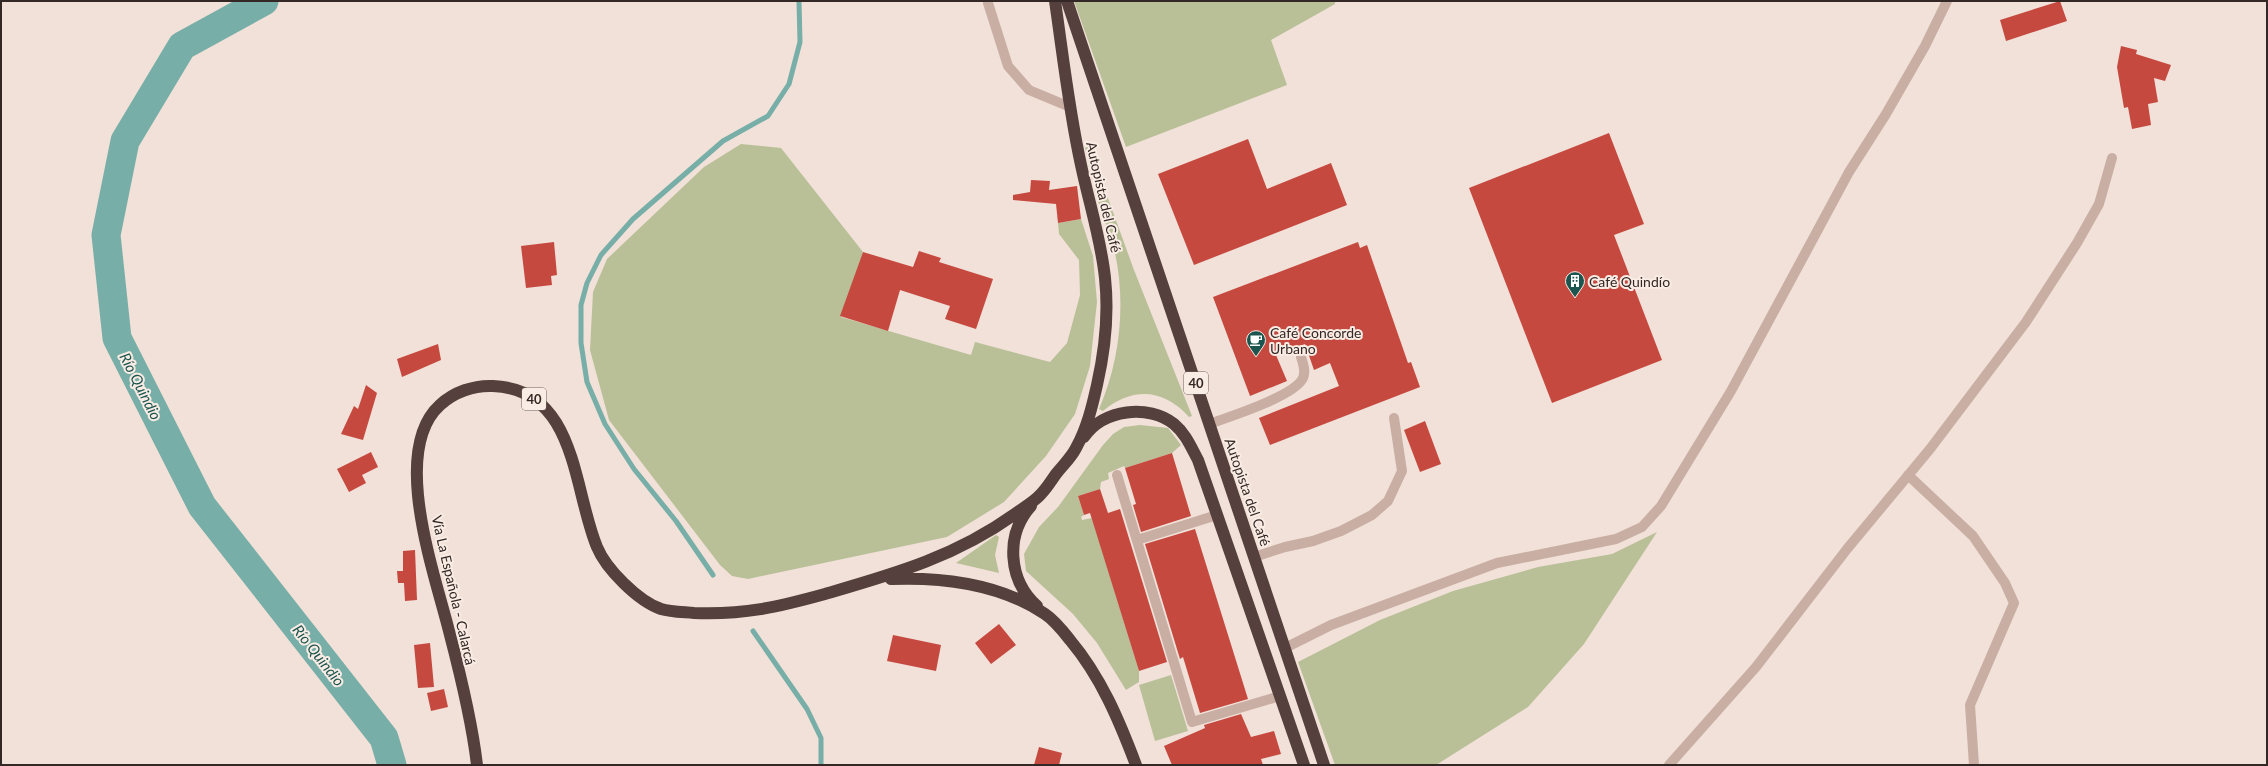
<svg xmlns="http://www.w3.org/2000/svg" width="2268" height="766" font-family="Lato,sans-serif">
<style>
.green{fill:#b9c098}
.lines{fill:none;stroke-linecap:round;stroke-linejoin:round}
.stream{stroke:#77aea7;stroke-width:5}
.river{stroke:#77aea7;stroke-width:29}
.building{fill:#c64940}
.minor{stroke:#c9aea4;stroke-width:10}
.highway{stroke:#55403d;stroke-width:12}
.labels{text-anchor:middle;dominant-baseline:central;stroke-width:4;stroke-linejoin:round;paint-order:stroke}
.shield{fill:#f9ece4;stroke:#6f635f;stroke-width:1}
.shield-label{font-size:13px;font-weight:bold;fill:#342826}
.street-label{font-size:14px;fill:#342826;stroke:#f9ece4}
.poi-label{font-size:14px;fill:#342826;stroke:#f9ece4;text-anchor:start}
.water-label{font-size:15px;font-style:italic;fill:#1b554f;stroke:#f9ece4}
</style>
<rect width="100%" height="100%" fill="#f1e1d8"/>
<path class="green" d="M1074,1H1335V4L1271,40L1287,85L1126,147Z
M741,144L781,148L863,252L841,317L971,355L975,342L1050,362L1067,343L1080,295L1079,260L1059,234L1058,223L1081,219L1093,256L1097,302L1090,366L1075,414L1046,456L1004,502L947,537L748,579L732,576L720,565L609,420L590,350L593,292L607,259L704,167Z
M1089,146L1134,270L1192,416L1189,417C1163,388 1132,387 1103,411L1099,409C1120,361 1126,304 1115,253C1111,237 1104,220 1099,204C1094,185 1090,166 1085,148Z
M1140,425L1168,428L1181,445L1172,453L1125,468L1124,466L1108,473L1109,479L1101,482L1100,489L1078,496L1084,515L1081,517L1082,520L1092,518L1139,671V682L1126,690L1097,643L1073,614L1026,571L1024,554L1039,527L1058,507L1103,445L1113,434L1124,427Z
M1657,532L1584,644L1528,707L1436,765H1335L1298,662L1380,620L1453,591L1538,567L1612,554Z
M996,535L999,537L995,555L999,573L956,563Z
M1171,675L1188,731L1155,741L1139,685Z"/>
<g class="lines">
<path class="stream" d="M713,575L676,521L634,469L605,424L587,382L581,343V305L587,283L601,255L633,219L723,141L768,116L789,84L800,42L799,1
M753,631L807,709L821,738V765"/>
<path class="river" d="M264,1L182,46L125,141L106,235L117,338L202,506L384,738L392,765"/>
</g>
<path class="building" d="M2060,1L2067,21L2006,41L2000,20Z
M2121,46L2137,50L2136,54L2171,65L2165,81L2154,78L2158,102L2148,104L2151,125L2132,129L2128,107L2124,108L2117,67Z
M1609,133L1644,224L1614,235L1662,360L1552,403L1469,188Z
M1248,139L1267,189L1331,163L1347,205L1194,265L1158,174Z
M1031,180L1050,181L1049,190L1077,186L1081,219L1058,223L1056,204L1013,200V195L1030,192Z
M554,242L557,275L551,276L552,285L526,288L521,246Z
M1358,242L1360,248L1367,245L1408,363L1411,362L1420,387L1270,445L1259,418L1339,386L1330,363L1314,370L1305,344L1276,355L1287,381L1250,396L1213,297Z
M919,251L941,258L939,262L993,279L976,329L945,319L950,306L900,290L888,331L840,316L863,252L913,267Z
M438,344L441,360L402,377L397,359Z
M366,385L377,393L363,440L341,434L354,406L358,409Z
M1425,421L1441,464L1420,472L1404,430Z
M371,452L378,467L362,475L366,483L349,492L337,469Z
M1172,453L1191,516L1141,532L1133,505L1136,504L1125,468Z
M1100,489L1108,513L1120,509L1167,662L1139,671L1090,513L1084,515L1078,496Z
M1195,529L1248,699L1200,713L1183,657L1180,659L1145,544Z
M415,550L417,600L405,601L404,583H398L397,571H403V551Z
M999,624L1016,645L991,664L975,643Z
M893,635L941,645L936,671L887,661Z
M430,643L434,687L418,688L414,645Z
M444,689L448,707L431,711L427,693Z
M1241,714L1251,737L1274,731L1281,754L1261,759L1263,765H1172L1164,746L1205,728L1204,725Z
M1039,747L1062,753L1059,765H1034Z"/>
<g class="lines">
<path class="minor" d="M988,3L1008,66L1029,90L1070,107
M1209,424C1229,417 1295,396 1303,378C1306,371 1303,363 1301,357
M1117,475L1192,722L1280,696
M1908,475L1973,536L2005,583L2014,603L1970,705L1974,765
M1137,540L1217,515
M1254,557L1285,547L1313,541L1341,531L1372,515L1388,501L1402,471L1394,418
M1285,648L1331,625L1497,563L1616,539L1642,527L1661,506L1731,391L1849,172L1886,114L1925,46L1947,1
M1669,765L1756,667L1847,549L1930,449L2026,322L2077,243L2099,204L2112,158"/>
<path class="highway" d="M1067,1L1324,765
M1084,437C1103,409 1149,404 1174,424C1186,434 1191,447 1198,460L1304,765
M1031,506C1005,535 1008,580 1037,606
M891,579C943,577 1000,584 1045,614C1054,620 1063,631 1070,640C1101,677 1119,720 1136,765
M477,765C472,722 461,677 450,635C436,577 389,451 440,405C454,392 474,385 493,386C577,389 573,490 597,547C606,569 638,601 661,609C671,612 684,612 694,613C744,615 778,607 825,594C894,574 955,557 1015,514C1023,508 1034,502 1041,494C1047,488 1051,481 1056,474C1063,465 1071,458 1076,448C1087,428 1092,407 1097,385C1105,350 1109,315 1105,278C1101,239 1089,203 1081,165C1069,111 1063,56 1055,1"/>
</g>
<defs>
<g id="building-pin" transform="scale(1)"><path d="M0 17L-7.5 6A9.5 9.5 0 1 1 7.5 6Z" fill="#1b554f" stroke="#f9ece4"/><path d="M-4-6H4V6H1V3H-1V6H-4ZM-2.5-4.3h1.7v1.8h-1.7ZM.8-4.3h1.7v1.8H.8ZM-2.5-1h1.7V.8h-1.7ZM.8-1h1.7V.8H.8Z" fill="#fff"/></g>
<g id="cafe-pin" transform="scale(1)"><path d="M0 17L-7.5 6A9.5 9.5 0 1 1 7.5 6Z" fill="#1b554f" stroke="#f9ece4"/><path d="M-5.5-4.5H6V0H3Q3 3.5 0 3.5H-2.5Q-5.5 3.5-5.5 0ZM3-3.2v2h1.7v-2ZM-6 4.5H4V6H-6Z" fill="#fff"/></g>
</defs>
<g fill-rule="evenodd">
<use href="#building-pin" x="1575" y="281"/>
<use href="#cafe-pin" x="1256" y="340"/>
</g>
<g class="labels">
<g class="shield">
<rect x="1184" y="372" width="24" height="22" rx="3"/>
<rect x="522" y="388" width="24" height="22" rx="3"/>
</g>
<g class="shield-label">
<text x="1196" y="383">40</text>
<text x="534" y="399">40</text>
</g>
<g class="street-label">
<text transform="translate(1104 197) rotate(77)">Autopista del Café</text>
<text transform="translate(1248 492) rotate(71)">Autopista del Café</text>
<text transform="translate(454 590) rotate(77)">Vía La Española - Calarcá</text>
</g>
<g class="poi-label">
<text x="1589" y="281">Café Quindío</text>
<text x="1270" y="332">Café Concorde<tspan x="1270" dy="16">Urbano</tspan></text>
</g>
<g class="water-label">
<text transform="translate(141 386) rotate(63)">Río Quindio</text>
<text transform="translate(319 655) rotate(52)">Río Quindio</text>
</g>
</g>
<rect width="2268" height="766" fill="none" stroke="#342826" stroke-width="4"/>
</svg>
